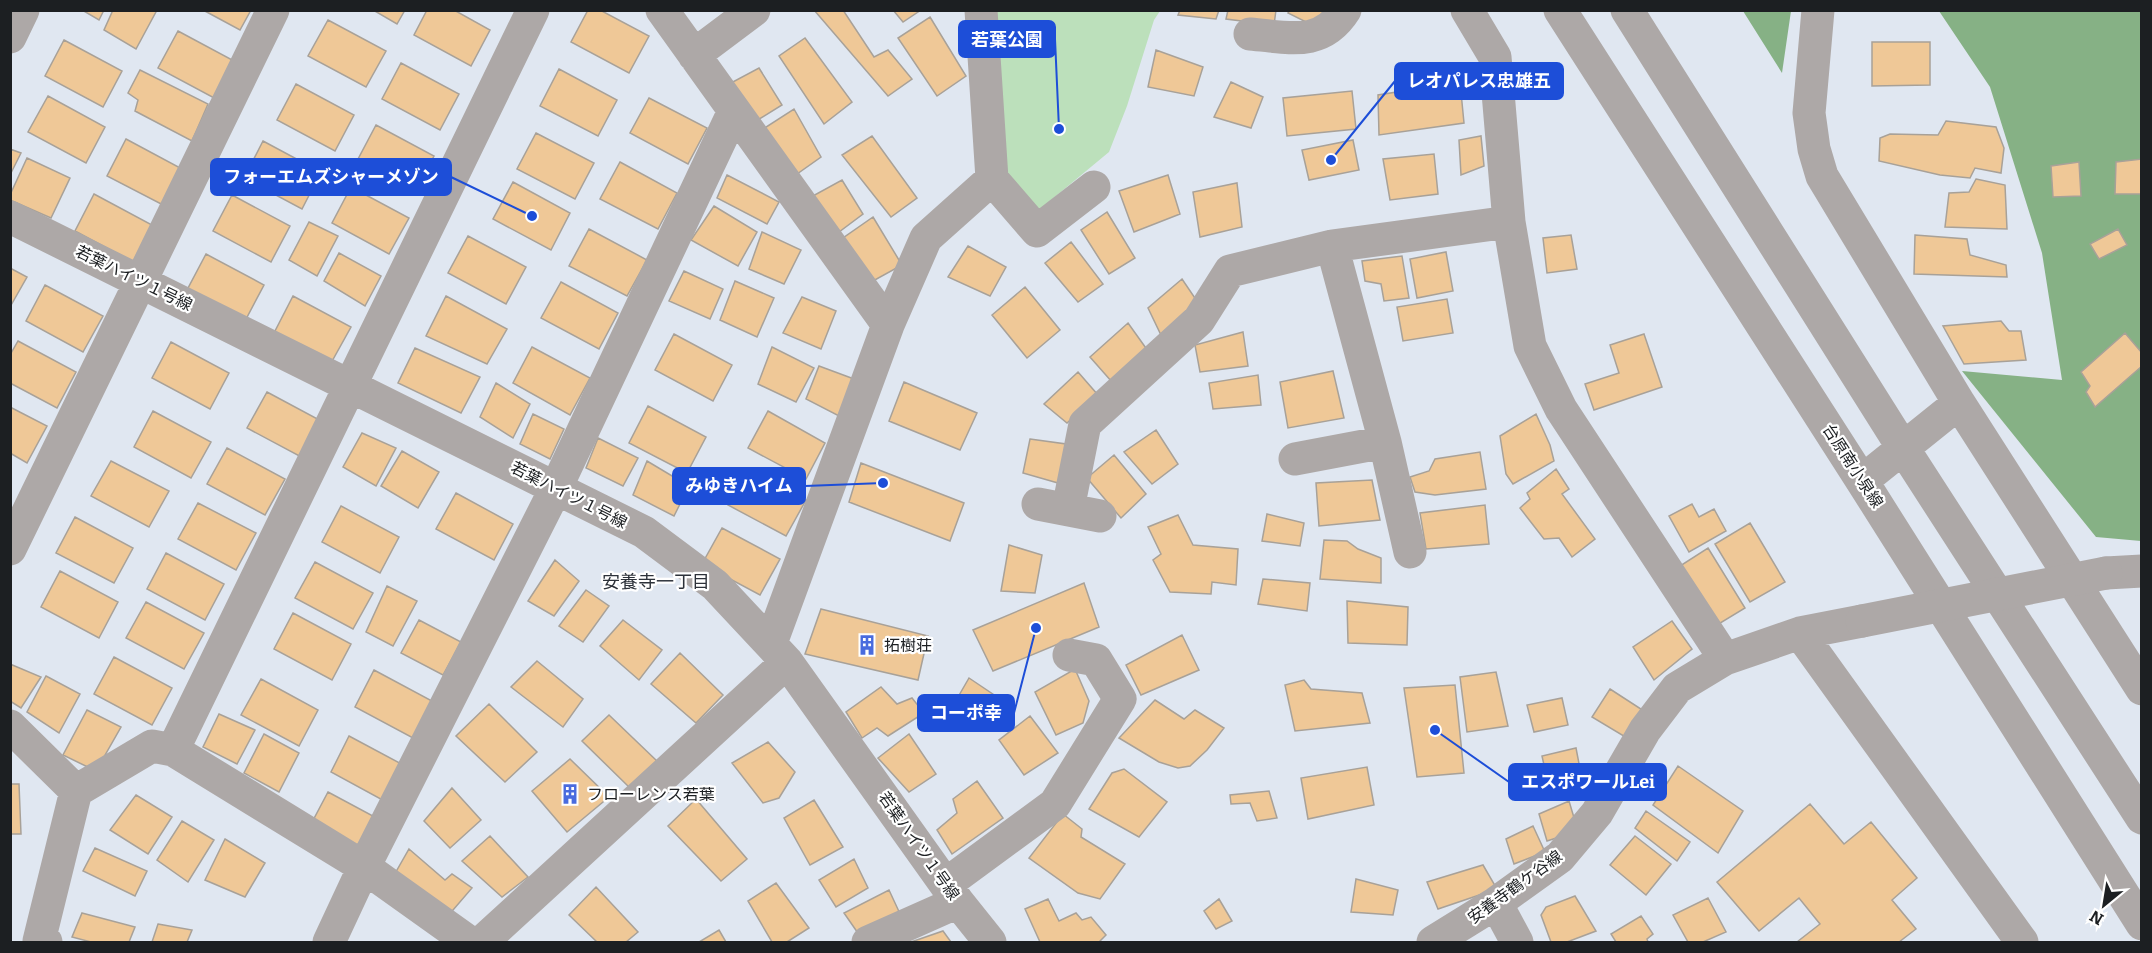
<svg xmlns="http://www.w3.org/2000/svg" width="2152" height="953" font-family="Bitter,'Noto Sans JP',serif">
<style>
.green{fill:#bce0bb}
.forest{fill:#86b185}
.building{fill:#efc897;stroke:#a8a198;stroke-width:1.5}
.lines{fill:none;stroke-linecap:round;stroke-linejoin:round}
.minor{stroke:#ada8a7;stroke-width:33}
.minor-bridge{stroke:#ada8a7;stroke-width:33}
.labels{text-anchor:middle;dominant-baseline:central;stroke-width:4.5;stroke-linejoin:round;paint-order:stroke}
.street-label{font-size:16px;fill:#1c1f22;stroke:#fff}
.poi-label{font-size:16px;fill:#1c1f22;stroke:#fff;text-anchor:start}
.neighbourhood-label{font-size:18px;fill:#2d323a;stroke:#fff}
.leader{fill:none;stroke:#1d4ed8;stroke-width:2}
.callout-dot{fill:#1d4ed8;stroke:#fff;stroke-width:2}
.callout{fill:#1d4ed8;stroke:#1d4ed8;stroke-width:2}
.callout-label{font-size:18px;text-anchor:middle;font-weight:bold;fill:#fff}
</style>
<rect width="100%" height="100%" fill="#e0e7f1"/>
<path class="green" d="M995,11H1160L1154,20L1127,106L1109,152L1039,210L1001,166Z"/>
<path class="forest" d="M1743,11H1791L1782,73Z
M1939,11H2141V541L2096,537L1962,371L2062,380L2042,253L1990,87Z"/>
<path class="building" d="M82,10H104L99,20Z
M113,10H157L136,49L104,30Z
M203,10H251L240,30Z
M373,10H405L397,24Z
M427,10H454L490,30L471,66L414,35Z
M588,10H600L649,36L629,73L571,42Z
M814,10H843L874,57L888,50L912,79L888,96Z
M893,10H921L903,22Z
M1180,10H1219L1216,19L1178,15Z
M1228,10H1276L1274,25L1226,19Z
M1290,10H1326L1318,28L1288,13Z
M930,17L966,76L937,96L898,38Z
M328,20L386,51L366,87L308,56Z
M178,31L236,62L216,99L158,68Z
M805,38L852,102L824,124L779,56Z
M64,40L122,71L103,107L45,76Z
M1872,42H1930V85L1872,86Z
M1156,50L1203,67L1194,96L1148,87Z
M401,63L459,94L440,130L382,99Z
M759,68L782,105L756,121L729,84Z
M559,69L617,100L598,136L540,106Z
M140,70L208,104L192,141L135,111L138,100L128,93Z
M1231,82L1263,97L1251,128L1214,117Z
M1460,82L1464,123L1379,135L1378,95Z
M296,84L354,115L335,151L277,120Z
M1352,91L1356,129L1287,136L1283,98Z
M48,96L105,127L86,163L28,132Z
M649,98L707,128L688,164L630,133Z
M794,109L821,157L797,174L763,129Z
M1946,121L1996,127L2004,148L2001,173L1975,168L1970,178L1940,175L1879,161L1880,138L1890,134L1938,135Z
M376,125L434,156L415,192L357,161Z
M536,133L594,163L575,199L517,169Z
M872,136L917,198L891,217L842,155Z
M1481,136L1484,166L1461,175L1459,140Z
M126,139L184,170L165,206L107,176Z
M1353,140L1359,170L1309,180L1302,150Z
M263,141L321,172L302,209L244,178Z
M10,149L21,153L10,175Z
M1434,154L1438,194L1390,200L1383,159Z
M27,158L70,178L51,218L10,200V195Z
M2142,159V194H2115L2116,162Z
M620,162L677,193L658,229L600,199Z
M2079,162L2081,196L2053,197L2051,166Z
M727,175L779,202L767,224L717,198Z
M1168,175L1180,214L1134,232L1119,191Z
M1976,179L2005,185L2007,229L1945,227L1949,193L1969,192Z
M842,180L863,214L839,232L811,197Z
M513,182L570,213L551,250L493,219Z
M1237,183L1242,227L1200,237L1193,192Z
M351,187L409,218L389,254L332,223Z
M94,194L152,225L133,262L75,231Z
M232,195L290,226L271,262L213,231Z
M714,206L757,232L738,266L691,240Z
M1107,212L1135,258L1109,274L1081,230Z
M873,217L902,265L873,281L843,238Z
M309,222L338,236L317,276L289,260Z
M589,229L647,260L627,296L569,266Z
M2118,229L2127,245L2099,259L2090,244Z
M762,232L801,250L784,284L749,269Z
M1571,235L1577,269L1547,273L1543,238Z
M1915,235L1967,239L1970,255L2006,265L2007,277L1914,274Z
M468,236L526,267L506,304L448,273Z
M1071,242L1103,284L1078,302L1045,263Z
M968,246L1006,267L990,296L948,277Z
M1446,252L1453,291L1417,298L1410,259Z
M339,253L381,276L365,306L324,281Z
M206,254L264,285L245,321L187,290Z
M1402,256L1409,298L1384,301L1381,284L1365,281L1362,261Z
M10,268L27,277L10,307Z
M684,271L723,289L710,319L669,301Z
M1182,279L1199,304L1161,335L1148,308Z
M735,281L774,298L757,337L720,320Z
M561,282L618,313L599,349L541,318Z
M45,285L103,316L83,352L26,321Z
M1025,287L1060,330L1027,358L992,315Z
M293,296L351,327L331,363L274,333Z
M446,296L507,329L487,364L426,336Z
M802,297L836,311L821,349L783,333Z
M1447,299L1453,333L1403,341L1397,307Z
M2001,321L2009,331H2021L2026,360L1964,364L1943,326Z
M1128,323L1148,351L1112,382L1090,357Z
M1243,332L1248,366L1200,372L1195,345Z
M2125,333L2142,353V366L2095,407L2086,392L2090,386L2081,372Z
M674,334L732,365L713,401L655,370Z
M1644,334L1662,387L1594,410L1585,384L1619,373L1610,345Z
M18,341L76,372L57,408L10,383V355Z
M171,342L229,373L210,409L152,378Z
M532,347L590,378L570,415L513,383Z
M772,347L814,368L796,402L758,384Z
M415,348L480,377L461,413L398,383Z
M819,366L854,379L839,416L806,399Z
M1333,371L1344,418L1288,428L1280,382Z
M1078,372L1098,395L1067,423L1044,404Z
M1258,375L1261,405L1213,409L1209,383Z
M904,382L977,413L960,450L889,421Z
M496,383L530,404L513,438L480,417Z
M267,392L325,423L305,459L247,428Z
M648,406L706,437L687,473L629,443Z
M10,407L47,426L27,463L10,453Z
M153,411L211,442L191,478L134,447Z
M768,411L825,443L806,479L748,448Z
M533,414L564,429L550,459L520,444Z
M1536,414L1550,445L1554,461L1513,484L1506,474L1500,436Z
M1156,430L1178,464L1152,484L1124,452Z
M362,433L396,448L376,486L343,467Z
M598,438L638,458L623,486L586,468Z
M1030,439L1066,444L1058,483L1023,473Z
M227,448L285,479L265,515L207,484Z
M402,451L439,472L418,508L381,486Z
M1480,452L1486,489L1435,495L1415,492L1410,477L1429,471L1435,459Z
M1114,455L1146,494L1121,518L1087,478Z
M111,461L169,491L149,527L91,496Z
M647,461L689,486L674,516L633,495Z
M861,463L964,503L950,541L849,502Z
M748,469L806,500L786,536L728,505Z
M1556,469L1569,489L1562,494L1595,539L1572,557L1559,538L1544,539L1520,508L1530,499L1527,493Z
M1372,480L1380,520L1319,526L1316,483Z
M456,493L513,524L494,560L436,529Z
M198,503L256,533L236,570L178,539Z
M1692,504L1699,517L1714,509L1726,531L1689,552L1669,516Z
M1485,505L1489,544L1426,549L1420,513Z
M341,506L399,537L380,573L322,542Z
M1267,514L1304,523L1300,546L1262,541Z
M1178,515L1193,545L1238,549L1236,585L1212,582L1211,594L1170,592L1153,560L1161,554L1148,527Z
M75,517L133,548L114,583L56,553Z
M1750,523L1785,582L1750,602L1715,544Z
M722,528L780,559L760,595L702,564Z
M1324,540L1347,541L1358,549L1381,558V583L1320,579Z
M1009,545L1042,555L1035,593L1001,591Z
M1708,548L1745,608L1717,625L1680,566Z
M166,553L224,584L205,620L147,589Z
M555,560L579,581L554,616L528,601Z
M315,562L373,593L353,629L295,598Z
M60,571L118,602L99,638L41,607Z
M1263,579L1310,583L1307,611L1258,604Z
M1084,583L1099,627L993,671L973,630Z
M387,586L417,601L393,646L366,632Z
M586,590L609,606L583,642L559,626Z
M1347,601L1408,607L1407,645L1348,643Z
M146,602L204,633L184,669L126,638Z
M821,609L928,636L918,680L805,654Z
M293,613L351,644L332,680L274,649Z
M419,620L461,642L443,675L401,653Z
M623,620L662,650L639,680L600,646Z
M1672,621L1692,649L1654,680L1633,647Z
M1182,635L1199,670L1141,695L1126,665Z
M680,653L723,695L696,723L651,684Z
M114,657L172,688L152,725L94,694Z
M537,661L583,699L563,727L511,687Z
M10,664L41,677L21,708L10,701Z
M1075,669L1089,701L1083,723L1056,735L1035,692Z
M374,670L432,701L413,738L355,707Z
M1496,672L1508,726L1467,732L1460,677Z
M46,676L80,694L59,733L27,712Z
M969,678L1009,705L990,729L954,704Z
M261,679L318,710L299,746L241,715Z
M1304,680L1311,689L1362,693L1370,723L1295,731L1285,685Z
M1455,685L1464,773L1417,777L1404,688Z
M881,687L897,704L912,698L924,713L888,736L877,728L862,738L846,712Z
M1610,689L1644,711L1627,738L1592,717Z
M1562,698L1568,725L1534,732L1527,705Z
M1155,700L1184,719L1195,710L1224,728L1207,750L1190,766L1178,768L1159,762L1119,738Z
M489,704L537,752L505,782L456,736Z
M87,710L121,727L96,771L63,755Z
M219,714L255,730L237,764L203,747Z
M609,715L658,762L630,788L582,741Z
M1030,716L1058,753L1024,775L999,740Z
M264,734L299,753L279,792L244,773Z
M909,734L936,774L909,792L878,758Z
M349,736L407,767L388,803L331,772Z
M768,742L795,772L779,798L763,803L732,763Z
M1576,748L1581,774L1548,783L1542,756Z
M570,759L609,797L567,832L532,791Z
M1678,766L1743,811L1718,853L1653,805Z
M1367,767L1374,805L1308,819L1301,778Z
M1124,769L1167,802L1139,837L1089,809L1112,773Z
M977,781L1003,818L952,854L937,830L957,813L953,799Z
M10,784H19L21,834H10Z
M452,788L481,820L450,848L424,821Z
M1269,791L1277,818L1257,821L1250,803L1231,804L1230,795Z
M328,792L386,823L366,859L309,828Z
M136,795L172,817L148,854L110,830Z
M696,799L747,859L721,881L668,826Z
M814,800L843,847L810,865L784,818Z
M1569,801L1578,831L1547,841L1539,814Z
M1810,804L1844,844L1871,822L1917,878L1892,900L1916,929L1899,942H1797L1820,924L1799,898L1759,931L1717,882Z
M1646,811L1690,842L1677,861L1635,828Z
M1063,814L1082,829L1081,837L1125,864L1100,899L1078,893L1029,858Z
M182,821L214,840L188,882L157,860Z
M1533,826L1545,852L1514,864L1506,839Z
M490,836L528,877L502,897L462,861Z
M1635,836L1671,864L1646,895L1610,865Z
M225,839L265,863L245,897L205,880Z
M95,848L147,871L135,896L83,871Z
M409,849L445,880L452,874L472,888L447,917L393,877Z
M854,859L868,888L836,907L819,880Z
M1483,865L1497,889L1438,909L1427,882Z
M1356,879L1398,890L1393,915L1351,912Z
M776,883L809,928L787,942H772L748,901Z
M596,887L638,932L626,942H597L569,915Z
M889,890L902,918L860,936L844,913Z
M1575,896L1596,931L1567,942H1551L1541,915L1546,907Z
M1708,898L1726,932L1703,942H1688L1673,915Z
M1048,899L1059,921L1076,913L1082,920L1091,917L1106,935L1099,942H1040L1025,909Z
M1219,899L1232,921L1216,929L1204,911Z
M82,913L135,927L129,942H91L72,937Z
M1641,916L1653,934L1647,939L1648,942H1616L1611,934Z
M158,924L192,930L187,942H152Z
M719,930L726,942H699Z
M943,931L951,942H911Z"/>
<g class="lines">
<path class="minor" d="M662,10L888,325
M981,10L992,179
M1467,10L1495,57L1509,222L1530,346L1561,409L1725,659
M1560,10L1862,481L2142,924
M1627,10L1903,448L2142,818
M1818,10L1809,113L1814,149L1822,176L1959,403L2142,689
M1250,34C1288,37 1321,48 1345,10
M10,37L23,10
M694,55L754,10
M10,217L644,532L715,585L787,662L958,902L990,942
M1332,246L1385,442L1410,552
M1295,459L1385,442
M1862,481L1959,403
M1038,504L1100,516
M1068,509L1085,424L1199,320L1230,271L1332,246L1509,222
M10,549L273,10
M2106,573L2142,571
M1800,633L2022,942
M771,643L888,325L926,238L992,179L1037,231L1094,187
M10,726L76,791L152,746L173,750
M946,884L1055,804L1120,699L1096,660L1069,655
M1496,903L1517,942
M46,942L39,941L76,791
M329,942L364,867L556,488L734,111
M469,942L364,867L173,750L533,10
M482,942L787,662
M868,942L958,902
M1433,942L1496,903L1560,857L1597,813L1645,730L1677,688L1725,659L1800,633L1862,621"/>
<path class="minor-bridge" d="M1862,621L2106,573"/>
</g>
<defs>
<g id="building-bare" transform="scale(1.62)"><path d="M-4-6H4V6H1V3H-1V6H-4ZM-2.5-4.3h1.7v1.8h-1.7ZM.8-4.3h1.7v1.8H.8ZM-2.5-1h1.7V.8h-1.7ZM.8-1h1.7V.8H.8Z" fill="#496bde" stroke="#fff" stroke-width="2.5" paint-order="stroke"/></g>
</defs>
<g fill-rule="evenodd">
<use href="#building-bare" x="867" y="645"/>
<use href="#building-bare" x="570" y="794"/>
</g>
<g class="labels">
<g class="street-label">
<text transform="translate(134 278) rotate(26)">若葉ハイツ１号線</text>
<text transform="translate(1853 466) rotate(57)">台原南小泉線</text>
<text transform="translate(569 495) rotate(27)">若葉ハイツ１号線</text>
<text transform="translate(919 846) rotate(55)">若葉ハイツ１号線</text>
<text transform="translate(1515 887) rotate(-36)">安養寺鶴ケ谷線</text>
</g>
<g class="poi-label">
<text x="884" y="645">拓樹荘</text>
<text x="587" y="794">フローレンス若葉</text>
</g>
<g class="neighbourhood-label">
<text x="656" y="582">安養寺一丁目</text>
</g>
</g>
<path class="leader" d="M1059 129L1055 39M1331 160L1395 81M532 216L451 177M883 483L805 486M1036 628L1014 713M1435 730L1509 782"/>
<g class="callout-dot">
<circle cx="1059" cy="129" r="6"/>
<circle cx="1331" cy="160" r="6"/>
<circle cx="532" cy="216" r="6"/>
<circle cx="883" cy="483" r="6"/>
<circle cx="1036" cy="628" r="6"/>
<circle cx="1435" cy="730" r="6"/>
</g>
<g class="callout">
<rect x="959" y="21" width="96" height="36" rx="6"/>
<rect x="1395" y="63" width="168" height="36" rx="6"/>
<rect x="211" y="159" width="240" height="36" rx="6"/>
<rect x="673" y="468" width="132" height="36" rx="6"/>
<rect x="918" y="695" width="96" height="36" rx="6"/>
<rect x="1509" y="764" width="157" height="36" rx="6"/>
</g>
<g class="callout-label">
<text x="1007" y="46">若葉公園</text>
<text x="1479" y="87">レオパレス忠雄五</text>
<text x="331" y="183">フォーエムズシャーメゾン</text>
<text x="739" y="492">みゆきハイム</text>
<text x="966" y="719">コーポ幸</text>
<text x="1588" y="788">エスポワールLei</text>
</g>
<rect width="2152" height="953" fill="none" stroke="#1c1f22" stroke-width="24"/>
<g transform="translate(2104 905) rotate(210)" stroke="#ffffff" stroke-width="4.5" paint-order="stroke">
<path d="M0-4.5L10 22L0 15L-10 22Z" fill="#1c1f22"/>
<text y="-9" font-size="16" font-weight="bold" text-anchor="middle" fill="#1c1f22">N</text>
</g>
</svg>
